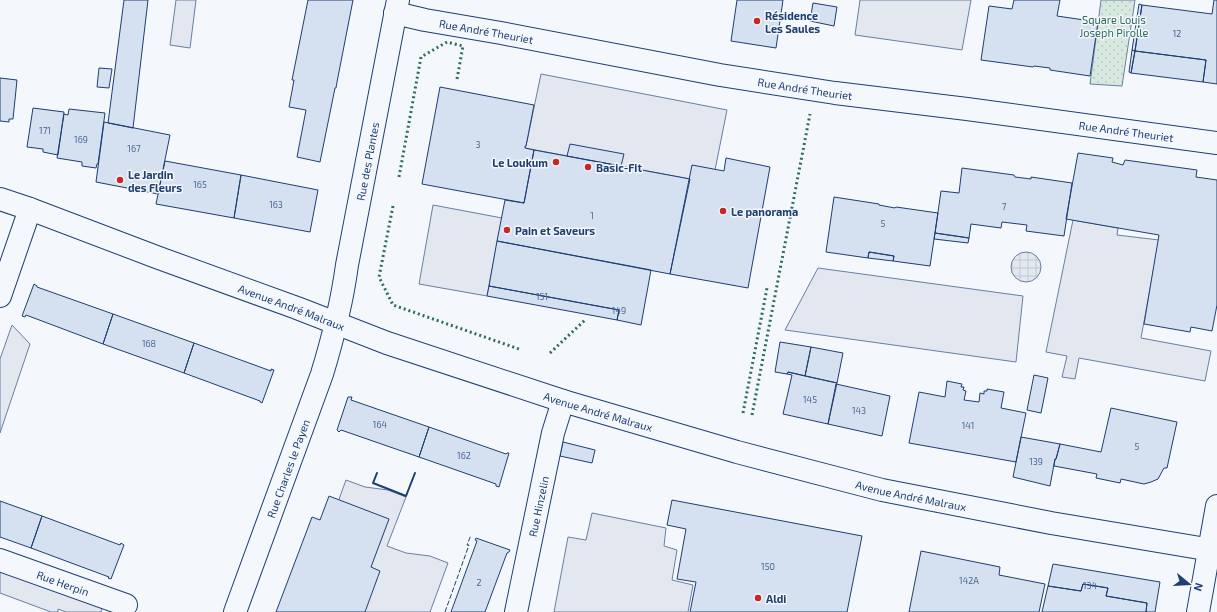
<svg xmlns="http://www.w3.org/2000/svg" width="1217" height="612" font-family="'Exo 2',sans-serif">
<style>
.park{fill:url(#park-dots);stroke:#687fa3}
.parking{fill:#e3e8f0;stroke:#687fa3}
.plaza{fill:url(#plaza-grid);stroke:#687fa3}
.building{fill:#d5e0f0;stroke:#1d3f73}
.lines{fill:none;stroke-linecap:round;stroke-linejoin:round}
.minor-casing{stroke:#1d3f73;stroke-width:24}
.secondary-casing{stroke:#1d3f73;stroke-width:24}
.minor{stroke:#f4f7fb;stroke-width:22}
.secondary{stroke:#f4f7fb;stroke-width:22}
.hedge{stroke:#2c6c60;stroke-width:3;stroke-dasharray:2 3;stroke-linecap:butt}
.fence{stroke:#1d3f73;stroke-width:1;stroke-dasharray:5 2;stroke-linecap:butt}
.wall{stroke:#1d3f73;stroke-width:2}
.poi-dot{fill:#c62828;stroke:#f4f7fb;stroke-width:1.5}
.labels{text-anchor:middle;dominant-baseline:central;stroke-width:3;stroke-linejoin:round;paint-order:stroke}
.number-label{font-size:9px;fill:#4b6792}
.poi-label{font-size:11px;font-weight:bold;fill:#1d3f73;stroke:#f4f7fb;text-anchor:start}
.park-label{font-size:11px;fill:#2c6c60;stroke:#f4f7fb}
.street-label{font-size:11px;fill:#1d3f73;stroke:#f4f7fb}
</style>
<defs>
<pattern id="park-dots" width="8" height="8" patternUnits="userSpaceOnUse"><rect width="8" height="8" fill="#d7e8df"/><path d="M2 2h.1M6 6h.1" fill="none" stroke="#b8c8c3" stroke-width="1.8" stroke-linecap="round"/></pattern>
<pattern id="plaza-grid" width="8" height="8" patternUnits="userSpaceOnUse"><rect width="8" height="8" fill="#e3e8f0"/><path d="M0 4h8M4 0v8" fill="none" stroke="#c2c8d1"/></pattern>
</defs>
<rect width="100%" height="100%" fill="#f4f7fb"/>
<path class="park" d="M1101,0H1135L1122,86L1090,84Z"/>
<path class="parking" d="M176,0H196L190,48L170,45Z
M860,0H971L962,50L855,35Z
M541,74L727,110L715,170L690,179L525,148V146H526Z
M433,205L502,218L487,296L419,284Z
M1073,220L1118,228L1117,235L1159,240L1141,338L1211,351L1205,381L1079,358L1075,379L1062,377L1067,356L1046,352Z
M818,268L1023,296L1016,362L785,330Z
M12,325L30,344L0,433V359Z
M346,480L365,487L388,490L406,497L387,546L406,553L430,556L448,563L430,612H298Z
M592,513L666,528L664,546L677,550L672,580L693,585L688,612H554L568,537L586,540Z
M0,571L102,608L101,612H66L58,609V612H51L0,593Z"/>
<path class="plaza" d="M1011 267a15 15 0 1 1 30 0a15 15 0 1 1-30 0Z"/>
<path class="building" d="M124,0H148L133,128L108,123Z
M308,0H353L337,82L336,88H335L320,162L297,157L306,110L289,107L294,80H292Z
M737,0H783L776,48L731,41Z
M1014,0H1060L1057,16L1098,22L1090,76L1050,70V68L1034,66L1033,67L981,60L989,6L1012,9Z
M1214,0H1217V84L1203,82L1206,60L1135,51L1142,5L1212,14Z
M813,3L837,7L834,26L810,21Z
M1139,4L1142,5L1135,51L1132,50Z
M1132,50L1135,51L1131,73L1129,72Z
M1135,51L1206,60L1203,82L1131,73Z
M99,68L112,69L109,88L97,87Z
M0,78L17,80L13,119H9V122L0,121Z
M440,87L534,105L526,146H525V148L534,150L524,203L422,184Z
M33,108L64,112L58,155L43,152V149L27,147Z
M69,109L105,113L98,164H97L96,168L82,166V162L57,158L64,114L68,115Z
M104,122L170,135L158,194L96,182Z
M570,144L624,154L621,166L567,156Z
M534,150L690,179L670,274L497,241L505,200L524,203Z
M1078,153L1113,158L1112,162L1123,165L1125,160L1197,170L1196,177L1217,180V305L1212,331L1191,327L1190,332L1144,324L1159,235L1066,219Z
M726,158L770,167L748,288L670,274L692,165L724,171Z
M165,161L241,175L234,218L156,204Z
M962,168L1014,175L1015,177L1031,179V177L1072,183L1064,236L1026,231L1027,225L1002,222L1001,228L971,224L969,238L935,233L941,191L959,193Z
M241,175L318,190L310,232L234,218Z
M834,197L879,204V205L895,208L896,207L938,213L930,266L893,261L894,256L869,252L868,258L826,252Z
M935,233L969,238L968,243L934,239Z
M497,241L651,270L641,325L617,320L619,310L489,286Z
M869,252L894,256L893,261L868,258Z
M34,284L37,286V287L113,314L103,344L26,315L25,317L22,316Z
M489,286L619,310L617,320L487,296Z
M113,314L194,343L184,373L103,344Z
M780,342L811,347L805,376L788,372L787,374L775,372Z
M194,343L271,371V369L274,370L262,403L260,402V401L184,373Z
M811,347L843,353L837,383L805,376Z
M788,372L837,383L828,424L783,414L792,375L787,374Z
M1034,375L1048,378L1041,413L1027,410Z
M947,381L962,384L961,387H964L963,390L966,391L964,400L979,402L980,393L984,394V391H987V389L1004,392L1001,408L1026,413L1016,462L909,443L919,392L945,397Z
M836,384L890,396L882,436L828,424Z
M348,397H352L351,400L429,427L419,457L341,430L339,432L337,430Z
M1111,408L1177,422L1167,468H1164L1158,479L1151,482L1144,484L1121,479L1120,483L1096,478L1097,474L1054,466L1055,459H1056L1060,444L1101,452Z
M429,427L506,454L507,453H509L499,487L496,486V484L419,457Z
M1021,437L1060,444L1056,459H1055L1050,486L1013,477Z
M563,442L595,450L592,463L560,456Z
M329,496L389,519L371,567L380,571L365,612H276L312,517L320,520Z
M672,500L862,536L847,612H690L696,582L677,579L686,529L667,525Z
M0,501L42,516L31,548L0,537Z
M42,516L120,545L121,543L124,545L111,579L108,578L109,577L31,548Z
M476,538L510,550L509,552L507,553L485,612H451L477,541L475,540Z
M921,551L1000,567L999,575L1045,584L1039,612H909Z
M1053,564L1160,582L1155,612H1146L1147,603L1106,596L1108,588L1083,584L1081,591L1048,586Z
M1083,584L1108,588L1106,596L1147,603L1146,612H1042L1048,586L1081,591Z"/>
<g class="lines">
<g class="minor-casing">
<g id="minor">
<path id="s1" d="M395,13L425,20L501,33L720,75L835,93L967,109L1217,143"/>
<path d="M0,296L30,209"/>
<path id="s2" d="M0,560L126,605"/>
<path id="s3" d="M235,612L322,374C333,338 342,302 347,265L398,0"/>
<path id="s4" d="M516,612L553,433L563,401"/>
<path d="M1198,612L1217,506"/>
</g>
</g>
<g class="secondary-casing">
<g id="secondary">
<path id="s5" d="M0,199L30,209L159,258L297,308L387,343L563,401L737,452L882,490L1051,523L1217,551"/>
</g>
</g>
<use href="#minor" class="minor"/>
<use href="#secondary" class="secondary"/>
<path class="hedge" d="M399,177L421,57L447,42L463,46L457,79
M393,206L379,277L393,305L519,349
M550,353L586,319
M743,413L767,288
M752,415L810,114"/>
<path class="fence" d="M445,612L469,545H467L471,535"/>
<path class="wall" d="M377,473L373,483L406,496L415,473"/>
</g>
<g class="poi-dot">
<circle cx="757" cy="21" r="4"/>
<circle cx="556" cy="162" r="4"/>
<circle cx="588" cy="167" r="4"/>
<circle cx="120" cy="180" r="4"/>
<circle cx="723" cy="211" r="4"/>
<circle cx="507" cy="230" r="4"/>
<circle cx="758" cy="598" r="4"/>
</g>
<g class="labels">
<g class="number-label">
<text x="1177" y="33">12</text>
<text x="45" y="130">171</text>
<text x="81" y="139">169</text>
<text x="478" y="144">3</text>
<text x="134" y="148">167</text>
<text x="200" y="184">165</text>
<text x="276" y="204">163</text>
<text x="1004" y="206">7</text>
<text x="592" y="215">1</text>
<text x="883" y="223">5</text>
<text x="542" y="296">151</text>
<text x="619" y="310">149</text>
<text x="149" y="343">168</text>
<text x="810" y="399">145</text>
<text x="859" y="410">143</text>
<text x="380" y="424">164</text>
<text x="968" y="425">141</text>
<text x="1137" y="446">5</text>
<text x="464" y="455">162</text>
<text x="1036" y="461">139</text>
<text x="768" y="566">150</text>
<text x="969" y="580">142A</text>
<text x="479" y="582">2</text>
<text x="1090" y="585">134</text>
</g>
<g class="poi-label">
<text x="765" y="15">Résidence<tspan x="765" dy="13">Les Saules</tspan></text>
<text x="548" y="162" text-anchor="end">Le Loukum</text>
<text x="596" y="167">Basic-Fit</text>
<text x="128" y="174">Le Jardin<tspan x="128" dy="13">des Fleurs</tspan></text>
<text x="731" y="211">Le panorama</text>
<text x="515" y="230">Pain et Saveurs</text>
<text x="766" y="598">Aldi</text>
</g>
<g class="park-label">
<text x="1114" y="19">Square Louis<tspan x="1114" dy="13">Joseph Pirolle</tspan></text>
</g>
<g class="street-label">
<text stroke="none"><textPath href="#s1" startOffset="93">Rue André Theuriet</textPath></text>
<text stroke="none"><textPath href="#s1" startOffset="417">Rue André Theuriet</textPath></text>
<text stroke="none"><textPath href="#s1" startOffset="741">Rue André Theuriet</textPath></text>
<text stroke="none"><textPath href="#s3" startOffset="471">Rue des Plantes</textPath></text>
<text stroke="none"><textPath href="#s5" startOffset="311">Avenue André Malraux</textPath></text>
<text stroke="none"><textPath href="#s5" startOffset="635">Avenue André Malraux</textPath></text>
<text stroke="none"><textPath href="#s3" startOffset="153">Rue Charles le Payen</textPath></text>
<text stroke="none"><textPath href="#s5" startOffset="959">Avenue André Malraux</textPath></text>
<text stroke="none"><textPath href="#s4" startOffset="108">Rue Hinzelin</textPath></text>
<text stroke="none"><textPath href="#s2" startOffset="67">Rue Herpin</textPath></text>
</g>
</g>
<g transform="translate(1189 584) rotate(108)" stroke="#f4f7fb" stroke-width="3" paint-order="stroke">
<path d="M0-3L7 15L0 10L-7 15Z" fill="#1d3f73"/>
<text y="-6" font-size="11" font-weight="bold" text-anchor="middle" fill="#1d3f73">N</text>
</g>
</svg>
